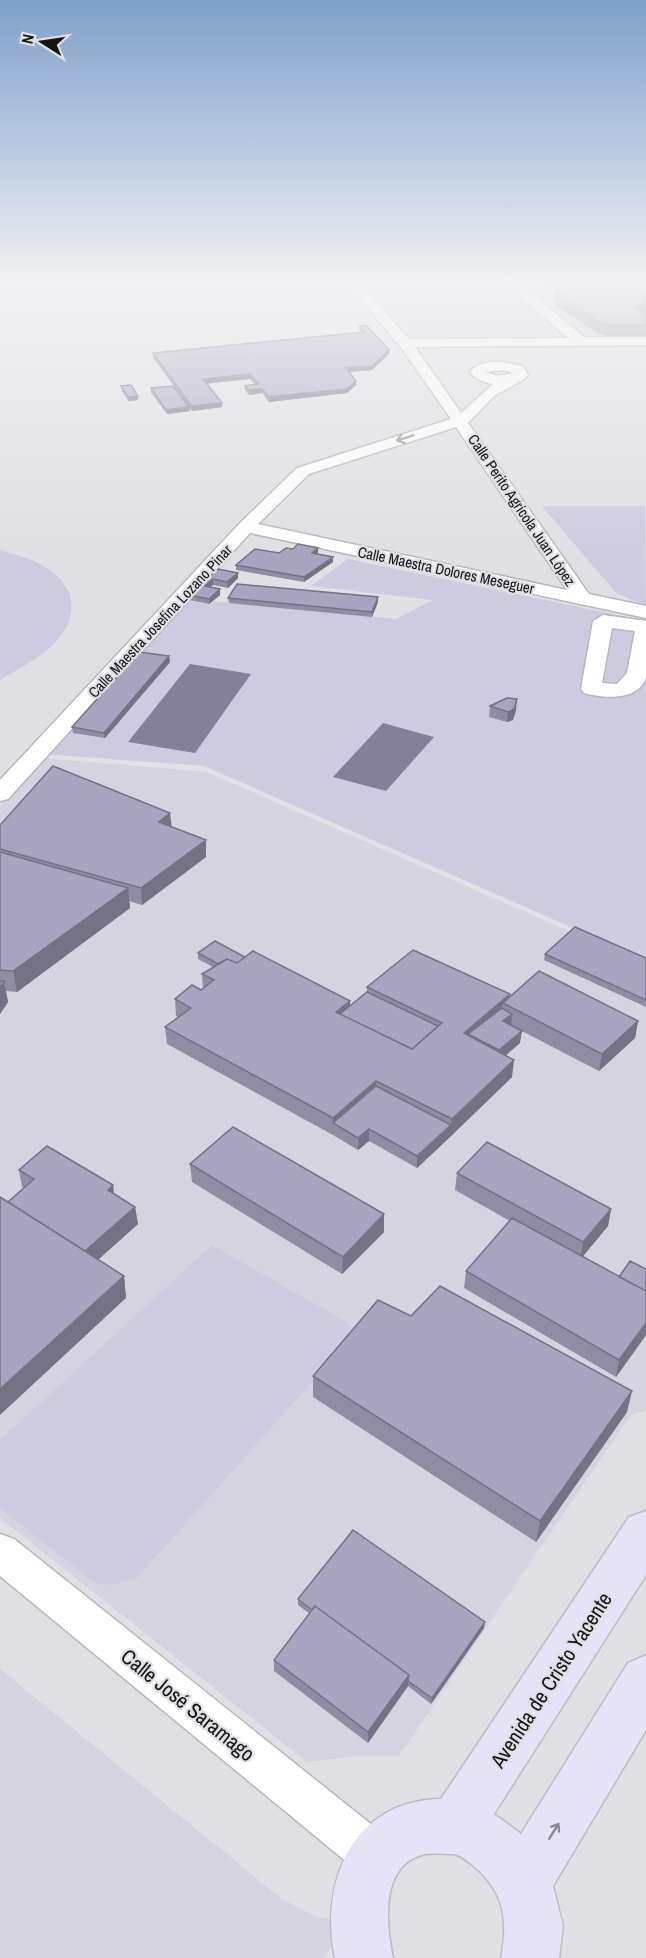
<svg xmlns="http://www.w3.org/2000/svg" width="646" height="1958" font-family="'Archivo Narrow',sans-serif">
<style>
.built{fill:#d5d3e0}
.green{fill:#cecae0}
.water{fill:#85809a}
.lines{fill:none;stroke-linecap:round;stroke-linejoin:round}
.minor-casing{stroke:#b8b7bc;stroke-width:3}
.major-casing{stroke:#bdbdbe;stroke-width:3}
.minor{fill:#fff;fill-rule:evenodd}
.major{fill:#e6e3f8;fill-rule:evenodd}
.wall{fill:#908ca4}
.shaded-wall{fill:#767286}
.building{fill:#a8a3bf;stroke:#767286;stroke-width:1.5}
.oneway{stroke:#969697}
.oneway2{stroke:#888693}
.labels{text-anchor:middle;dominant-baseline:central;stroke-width:4.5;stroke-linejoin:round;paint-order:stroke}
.far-street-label{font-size:15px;fill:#151517;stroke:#e0dfe4}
.near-street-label{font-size:21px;fill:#151517;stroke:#e0dfe4}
</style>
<rect width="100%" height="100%" fill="#e0dfe4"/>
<path class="built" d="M360,280H645L646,335L413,334Z
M42,758L207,772L646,965V1410L630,1416L399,1756H357L307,1762L0,1518V805Z
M0,1669L282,1899L317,1917L348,1922L324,1958H0Z"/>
<path class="green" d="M542,506H645L646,606L616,593Z
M0,550C13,554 28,558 40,564C83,587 80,624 44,653C31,663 14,671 0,680Z
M348,559L646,621V960L204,766L44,754L184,600L209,604L213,601L396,619L433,600L310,586Z
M212,1245L348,1323L355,1334L137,1578L112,1585L95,1583L0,1508V1440Z"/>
<path class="water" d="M190,664L251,674L195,753L128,742Z
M383,723L434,737L386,791L333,777Z"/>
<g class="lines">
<g class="minor-casing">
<path id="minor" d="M25,280H70L64,284L0,290V282Z
M344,280H357L409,339L568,338L502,280H515L584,337H646V345L415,347L461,413L493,384C484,382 476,380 470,372C483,357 506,362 523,366L528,375L526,378L494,396L468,423L589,594L646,606V618L250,533L8,799L0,801V780L240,523L297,468L451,419L400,346ZM503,370L513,373L498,376L485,372ZM456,427L567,590L258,524L309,474Z
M636,280H646V287Z
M603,615L646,621C646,638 646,661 646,677C639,702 602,698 584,693L581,689L593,621ZM612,628L635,631L627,673L617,684L602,683Z
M0,1534L14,1539L392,1841L399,1857L392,1873L376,1880L360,1873L0,1576Z"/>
</g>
<g class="major-casing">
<path id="major" d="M646,1511V1575L494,1814L521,1834L628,1663L646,1655V1730L553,1886L563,1926L559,1958H501C508,1922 505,1894 477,1869C470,1863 463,1856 454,1854C445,1854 435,1853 426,1854C379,1863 386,1925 393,1958H335C319,1882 353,1800 441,1799L629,1517Z"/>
</g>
<use href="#minor" class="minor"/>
<use href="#major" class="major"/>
</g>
<path class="wall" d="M552,280H637L646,325V336H609L597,333L555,305V300L553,298L554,290L551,288Z
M359,326L389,354L372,370L349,372L356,385L347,393L269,402L262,393L249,395L245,390V386L255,385L250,379L207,383L222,403V407L192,411L189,408L190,411L167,414L151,393V388L181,396L153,358V353L361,332L359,330Z
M121,386L138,400L128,401L122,391Z
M318,548V553L316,554L333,557V562L304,582L236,570V565L293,549Z
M208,577L238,578L228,588L213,585L210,587L220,595L209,604L189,600V595L193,591L189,590V585Z
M378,597V602L372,617L229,603L228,598Z
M169,656L170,662L105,738L73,733L72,727Z
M490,706L516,710L513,720L507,722L489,717Z
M0,825L172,827L206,857L142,905L129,901L130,908L17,992L6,991L8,1002L0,1014Z
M198,953L245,957L350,1006L367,992V987L509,997L638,1021L635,1038L599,1071L514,1027L520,1043L506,1055L512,1077L450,1137L417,1168L369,1141L358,1150L333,1135L167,1044L165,1027L178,1017L176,1016L175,999L201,990L203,989L202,974L213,967L198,959Z
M545,954L646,958V1007L544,960Z
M190,1164L384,1232L342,1274L192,1182Z
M19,1170L113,1185L114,1194L135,1207L138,1224L98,1260L124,1276L126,1298L8,1202L24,1188L22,1187Z
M457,1173L611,1209L608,1226L582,1257L619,1277L646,1269V1335L616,1377L464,1288L466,1271L510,1221L455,1190Z
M411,1316L627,1412L536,1542L313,1397V1376Z
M298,1599L485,1622L484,1628L431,1704L408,1686L368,1743L274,1671V1660L310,1614L298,1605Z"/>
<path class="shaded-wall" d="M646,306V317L635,307Z
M389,350V354L372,370L346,372V368Z
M250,374V379L204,384L203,379Z
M356,381V385L347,393L269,402V397Z
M262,389V393L249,395V390Z
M138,396V400L128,401V397Z
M222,403V407L192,411L191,406Z
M189,407L190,411L167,414L166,410Z
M318,548V553L312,558V553Z
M333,557V562L304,582V577Z
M238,573V578L228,588L227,582Z
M213,579V585L205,591V586Z
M220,589V595L209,604V599Z
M378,597V602L372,617V612Z
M169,656L170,662L105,738L104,733Z
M517,699L516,710L513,720L507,722L508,712Z
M170,813L172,829L159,822Z
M206,840V857L142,905L141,888Z
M128,888L130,908L17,992L13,971Z
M4,981L8,1002L0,1014V988Z
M510,994L508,1006L503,1003L501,1016L468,1034L467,1046L464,1033Z
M350,1001V1018L336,1012Z
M512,1014L511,1026L503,1021Z
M638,1021L635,1038L599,1071L602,1054Z
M522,1031L520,1043L498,1062L499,1050Z
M514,1060L512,1077L450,1137L417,1168V1156L451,1125L452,1119Z
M376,1081V1098L333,1123V1118Z
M369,1129V1141L358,1150V1138Z
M113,1185L115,1203L108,1190Z
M135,1207L138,1224L85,1271L82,1254Z
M611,1209L608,1226L580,1260L583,1242Z
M384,1214V1232L342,1274L343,1257Z
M124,1276L126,1298L0,1415V1389Z
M646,1323V1335L616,1377L619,1360Z
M632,1391L627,1412L536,1542L540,1521Z
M485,1622L484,1628L431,1704L432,1698Z
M409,1675L408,1686L368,1743V1732Z"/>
<path class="building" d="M555,280H637L646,286V306L635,307L646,314V325H610L598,322L556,295L563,294L554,288L565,287Z
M366,325L389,350L372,366L346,368L356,381L347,389L269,397L262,389L249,390L245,386L258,384L250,374L203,379L222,403L191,406L153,353L365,332L359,326Z
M131,385L138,396L128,397L121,386Z
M173,386L189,407L166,410L151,388Z
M298,544L318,548L312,553L333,557L304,577L236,565L255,549L279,553L286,548L293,549Z
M218,569L238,573L227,582L213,579L205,586L220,589L209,599L189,595L198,587L189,585L200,576L208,577Z
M237,584L378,597L372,612L228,598Z
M139,652L169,656L104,733L72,727Z
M507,698L517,699L514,709L508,712L490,706Z
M53,766L170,813L159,822L206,840L141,888L0,849V825Z
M0,852L128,888L13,971L0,970Z
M575,927L646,958V1000L545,954Z
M215,941L245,957L237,963L227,959L218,964L198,953Z
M413,950L510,994L464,1033L514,1060L452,1119L376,1081L333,1118L165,1027L191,1008L175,999L192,985L201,990L214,980L202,974L227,959L237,963L253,951L350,1001L336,1012L412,1049L442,1023L367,987Z
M539,971L638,1021L602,1054L503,1003Z
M0,981H4L0,988Z
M367,992L438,1026L412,1049L340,1014Z
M502,1008L512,1014L503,1021L522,1031L499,1050L468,1034Z
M376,1086L451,1125L417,1156L369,1129L358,1138L333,1123Z
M233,1127L384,1214L343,1257L190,1164Z
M487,1142L611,1209L583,1242L457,1173Z
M47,1146L113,1185L108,1190L135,1207L85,1251L8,1202L34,1179L19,1170Z
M0,1197L124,1276L0,1389Z
M512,1218L646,1291V1323L619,1360L466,1271Z
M630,1261L646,1269V1291L619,1277Z
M440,1286L632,1391L540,1521L313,1376L378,1300L411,1316Z
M353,1530L485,1622L432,1698L408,1681L409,1675L315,1606L312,1610L298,1599Z
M315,1606L409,1675L368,1732L274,1660Z"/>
<defs><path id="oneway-shaft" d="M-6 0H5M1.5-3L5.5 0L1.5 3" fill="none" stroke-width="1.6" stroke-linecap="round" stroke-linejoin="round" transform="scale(1.5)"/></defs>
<use class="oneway" href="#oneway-shaft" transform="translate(405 438) rotate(162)"/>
<use class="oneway2" href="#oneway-shaft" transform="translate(554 1831) rotate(-58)"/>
<linearGradient id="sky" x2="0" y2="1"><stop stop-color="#809fc9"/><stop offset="0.51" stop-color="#f1f1f3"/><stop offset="1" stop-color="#f1f1f3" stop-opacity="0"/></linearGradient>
<rect width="646" height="554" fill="url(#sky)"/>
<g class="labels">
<g class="far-street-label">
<text transform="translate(522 510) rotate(56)">Calle Perito Agrícola Juan López</text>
<text transform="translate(446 570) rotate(12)">Calle Maestra Dolores Meseguer</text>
<text transform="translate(160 621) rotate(-47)">Calle Maestra Josefina Lozano Pinar</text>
</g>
<g class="near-street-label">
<text transform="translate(551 1680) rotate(-57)">Avenida de Cristo Yacente</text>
<text transform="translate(188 1705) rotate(39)">Calle José Saramago</text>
</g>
</g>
<g transform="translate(42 42) rotate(282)" stroke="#e0dfe4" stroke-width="4.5" paint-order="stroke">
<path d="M0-4.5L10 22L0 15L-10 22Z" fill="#151517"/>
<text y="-9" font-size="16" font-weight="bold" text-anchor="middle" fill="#151517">N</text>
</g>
</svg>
